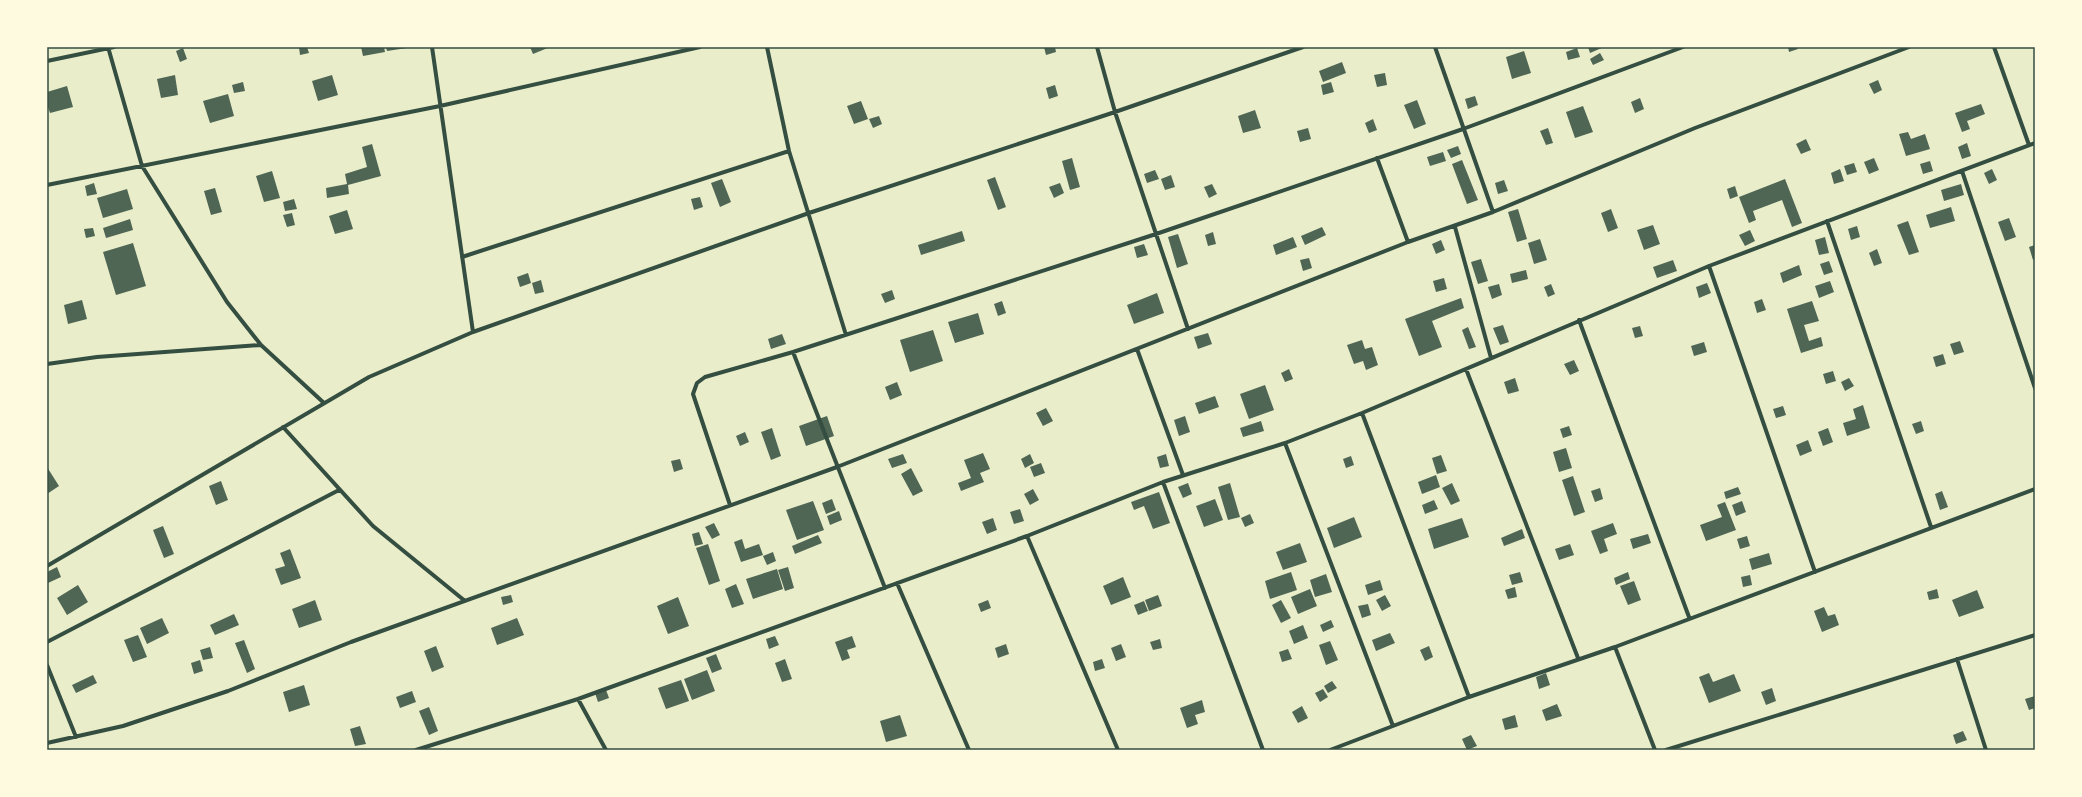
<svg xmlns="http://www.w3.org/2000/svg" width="2082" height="797" font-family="'IBM Plex Sans',sans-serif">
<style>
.building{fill:#4f6655}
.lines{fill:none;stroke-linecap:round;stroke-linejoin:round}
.minor{stroke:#344e41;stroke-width:4}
.neatline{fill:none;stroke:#344e41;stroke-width:1.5}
</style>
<rect width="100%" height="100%" fill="#e9edc9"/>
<path class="building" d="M299,47H307L309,53L300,55Z
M361,47H384L385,52L363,56Z
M386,47H407V48L387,51Z
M530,47H550L533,54Z
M1044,47H1055L1056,52L1046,55Z
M1588,47H1604L1590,53Z
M1788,47H1797L1798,49L1789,52Z
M183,48L187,59L180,62L176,51Z
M1577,48L1580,57L1568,60L1566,52Z
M1524,51L1531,73L1512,79L1506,57Z
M1600,53L1604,60L1593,65L1590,59Z
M1342,62L1346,73L1323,82L1319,71Z
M1385,73L1387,85L1377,87L1374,75Z
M175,75L178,95L161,98L157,79Z
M332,75L338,95L318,101L312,81Z
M1878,80L1882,90L1874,94L1869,84Z
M243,82L245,91L234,93L232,85Z
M1331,82L1334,92L1323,95L1321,85Z
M1055,85L1058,96L1049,99L1046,88Z
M67,86L73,107L50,113L47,104V92Z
M228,94L234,116L210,123L203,101Z
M1475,96L1478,105L1468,109L1465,99Z
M1640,98L1644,109L1635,113L1631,102Z
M1417,100L1426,124L1414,129L1404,105Z
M861,101L868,119L854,124L847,106Z
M1981,104L1985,114L1967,121L1970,129L1962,132L1955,113Z
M1583,106L1593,132L1575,138L1566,112Z
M1255,110L1261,128L1243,133L1238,116Z
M879,116L882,124L873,128L869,119Z
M1373,119L1377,130L1369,133L1365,123Z
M1308,128L1311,139L1300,142L1297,131Z
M1548,128L1553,143L1546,145L1540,131Z
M1908,132L1911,139L1925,134L1930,149L1906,156L1899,134Z
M1806,139L1811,150L1801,154L1796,144Z
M1967,143L1971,156L1962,159L1958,147Z
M372,144L381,176L348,185L349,194L327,198L326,188L347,184L345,174L367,167L362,147Z
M1458,146L1461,154L1451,158L1447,150Z
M1443,152L1446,161L1430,166L1427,157Z
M1072,158L1080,187L1070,190L1062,161Z
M1874,158L1879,170L1869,174L1864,162Z
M1462,160L1478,200L1467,204L1452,164Z
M1930,161L1933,171L1923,174L1920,164Z
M1854,163L1857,172L1847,175L1844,166Z
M1840,169L1844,181L1834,184L1831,173Z
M1992,169L1997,180L1989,184L1984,173Z
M1155,170L1159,179L1147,183L1144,174Z
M272,171L280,198L264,202L256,176Z
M1171,175L1175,187L1165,190L1161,179Z
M995,177L1006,207L998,210L987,180Z
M722,179L731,202L720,207L711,183Z
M1785,179L1802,223L1792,227L1782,200L1753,211L1756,220L1749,223L1739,197Z
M1504,180L1508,191L1498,194L1495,183Z
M94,183L97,194L87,196L85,186Z
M1060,183L1064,193L1054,198L1049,187Z
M1212,184L1217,194L1209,198L1204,187Z
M1961,184L1964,195L1944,201L1941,190Z
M1735,186L1738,196L1730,199L1727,189Z
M215,188L222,212L211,215L204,191Z
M127,189L133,209L103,218L97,198Z
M700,197L703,207L694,210L691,199Z
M294,199L297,209L285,211L283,202Z
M1951,207L1955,221L1930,228L1926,215Z
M1518,209L1527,239L1517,242L1508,212Z
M1611,209L1618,228L1608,232L1601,213Z
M347,210L353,229L335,234L329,216Z
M292,213L295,225L287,227L283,215Z
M2009,218L2016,237L2005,241L1998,222Z
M130,219L133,230L106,238L103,228Z
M1908,221L1919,252L1909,255L1897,225Z
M1653,225L1660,244L1644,250L1637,230Z
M1857,226L1860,237L1851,240L1848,229Z
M1322,227L1326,235L1305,245L1301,236Z
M93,228L95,236L86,238L84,229Z
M1750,230L1755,241L1745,246L1739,235Z
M962,231L965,241L921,255L918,245Z
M1213,232L1216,244L1208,246L1205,235Z
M1178,234L1188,264L1177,268L1168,237Z
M1293,237L1297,247L1276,255L1273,245Z
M1825,237L1829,253L1819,255L1815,240Z
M1540,239L1547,260L1534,264L1528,243Z
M1441,240L1445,250L1436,254L1432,244Z
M133,243L146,286L116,295L103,252Z
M1144,244L1148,255L1137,258L1134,247Z
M2035,245V259L2033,260L2029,247Z
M1877,249L1882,263L1874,266L1869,253Z
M1309,258L1312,268L1303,271L1300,260Z
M1481,259L1488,281L1478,284L1471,262Z
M1673,260L1677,271L1657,278L1653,267Z
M1829,261L1833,272L1824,275L1820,264Z
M1799,265L1802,275L1783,283L1780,273Z
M1526,270L1528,279L1512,283L1510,274Z
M528,273L531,283L520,287L517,277Z
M1444,278L1447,289L1436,292L1433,281Z
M541,280L544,292L535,294L532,283Z
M1830,281L1834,292L1819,298L1815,286Z
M1707,283L1711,293L1699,298L1696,287Z
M1499,284L1502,295L1492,299L1488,287Z
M1551,284L1555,294L1548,297L1544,287Z
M892,290L895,299L885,303L881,294Z
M1157,293L1164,313L1134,324L1127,305Z
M1461,298L1464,308L1432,321L1442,347L1419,356L1405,319Z
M1762,299L1766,310L1757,313L1754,302Z
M82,300L87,319L68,324L64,305Z
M1002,301L1006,313L998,316L994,304Z
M1812,301L1819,321L1804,325L1809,341L1821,337L1823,346L1801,353L1787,309Z
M978,313L984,334L955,343L948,322Z
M1503,325L1509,342L1500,345L1493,328Z
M1640,326L1643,336L1635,338L1632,328Z
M1468,327L1476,347L1469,349L1462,330Z
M933,330L943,361L910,372L900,340Z
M1208,333L1212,344L1198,349L1194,337Z
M782,334L786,344L771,349L768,339Z
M1362,340L1365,349L1372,347L1378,365L1366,370L1363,361L1354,364L1347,345Z
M1960,341L1964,352L1954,355L1950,344Z
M1704,342L1707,352L1694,356L1691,346Z
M1943,354L1946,364L1936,367L1933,357Z
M1574,360L1579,371L1570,375L1564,364Z
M1289,369L1293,379L1285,382L1281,373Z
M1833,371L1836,381L1826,384L1823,374Z
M1515,378L1519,391L1508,394L1504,382Z
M1849,378L1854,386L1845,391L1841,382Z
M897,382L902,395L890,400L885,387Z
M1265,385L1274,410L1249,419L1240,394Z
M1215,396L1219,407L1199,414L1195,403Z
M1863,405L1870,428L1847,436L1843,423L1856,419L1853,409Z
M1783,406L1786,415L1776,418L1773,409Z
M1046,408L1053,421L1043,426L1036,413Z
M827,416L834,436L806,446L799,426Z
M1185,416L1190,432L1179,436L1174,420Z
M1261,421L1264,431L1243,437L1240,428Z
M1921,421L1924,431L1916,434L1912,424Z
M1569,426L1572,435L1563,438L1560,429Z
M772,428L781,456L771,460L761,432Z
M1828,428L1833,442L1823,446L1818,432Z
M745,432L749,442L740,446L736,436Z
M1808,440L1812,451L1800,456L1796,445Z
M1566,448L1572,468L1559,472L1553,452Z
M983,453L990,469L980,473L984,482L961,491L958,483L971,478L964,460Z
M903,454L907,463L892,468L888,459Z
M1030,454L1034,463L1025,468L1021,459Z
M1166,454L1169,466L1160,468L1157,457Z
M1441,455L1447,471L1437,474L1432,458Z
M1351,456L1354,465L1346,468L1343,459Z
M680,459L683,469L674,472L671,461Z
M1041,463L1045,473L1034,477L1030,467Z
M47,467L59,486L47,494Z
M911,468L923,491L913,496L901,474Z
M1436,475L1440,487L1422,494L1418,482Z
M1573,476L1585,512L1574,516L1562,480Z
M221,481L228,500L216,505L209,486Z
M1188,483L1192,494L1183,498L1178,487Z
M1230,483L1240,517L1228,520L1218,487Z
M1452,483L1460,501L1451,505L1442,488Z
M1738,487L1741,494L1726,499L1724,492Z
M1600,488L1603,499L1595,502L1591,491Z
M1033,489L1039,500L1030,505L1024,494Z
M1942,491L1948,507L1940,510L1935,494Z
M1159,492L1170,523L1153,529L1144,506L1134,510L1131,502Z
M832,499L836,510L826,514L822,503Z
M1215,499L1223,520L1204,527L1196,506Z
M1434,500L1438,509L1425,514L1422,505Z
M813,501L824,530L797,540L786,510Z
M1742,501L1746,512L1736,516L1732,505Z
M1725,502L1736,530L1706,541L1700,525L1722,517L1717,505Z
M1020,509L1024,521L1014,524L1010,512Z
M839,511L842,520L830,525L827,516Z
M1250,514L1254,523L1245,527L1241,518Z
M1354,517L1362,537L1334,548L1327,528Z
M993,518L997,530L987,534L982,522Z
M1462,518L1469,537L1434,549L1428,529Z
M714,523L720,535L712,539L705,527Z
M1613,523L1617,534L1604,539L1608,551L1600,554L1591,531Z
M163,526L174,554L164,558L153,530Z
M1522,529L1525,538L1504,546L1501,538Z
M699,532L703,544L695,546L692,534Z
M1648,534L1651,543L1633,549L1630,539Z
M818,535L822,543L795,554L792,546Z
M1747,536L1750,546L1740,549L1737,539Z
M742,539L745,549L759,544L763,555L741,562L734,542Z
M1300,543L1307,562L1283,570L1276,552Z
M708,544L720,581L709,585L696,548Z
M1570,544L1574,555L1559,560L1555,549Z
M290,549L301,578L281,585L275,569L285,566L280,553Z
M773,552L776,561L767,565L763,556Z
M1769,553L1772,564L1752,570L1749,559Z
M57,567L61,577L48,583L47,572Z
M788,567L794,588L785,591L778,570Z
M777,569L783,589L753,599L746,579Z
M1291,572L1297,590L1270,599L1265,581Z
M1520,572L1523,582L1512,585L1509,575Z
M1628,572L1630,579L1616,585L1614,578Z
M1326,574L1332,592L1315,597L1310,580Z
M1750,575L1752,585L1743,587L1741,577Z
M1123,577L1131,597L1111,605L1103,586Z
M1380,580L1383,590L1368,595L1365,585Z
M1634,581L1641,600L1628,605L1620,586Z
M736,584L744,604L732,608L725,589Z
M78,585L88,602L67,615L57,598Z
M1515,587L1517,597L1508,599L1505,590Z
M1310,589L1317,606L1298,614L1291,597Z
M1937,589L1939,598L1929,600L1927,592Z
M1977,590L1984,608L1959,617L1952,600Z
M511,595L513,602L503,605L501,597Z
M1158,595L1162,606L1149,611L1145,600Z
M1385,595L1391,606L1382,611L1376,600Z
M678,597L689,626L668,634L657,606Z
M315,600L322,620L299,628L292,609Z
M988,600L991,608L981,612L978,604Z
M1281,600L1291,618L1281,623L1272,605Z
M1144,601L1148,611L1138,615L1134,605Z
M1368,604L1371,615L1362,618L1358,606Z
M1824,607L1828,616L1835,614L1839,625L1822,632L1814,611Z
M234,614L239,625L215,635L210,625Z
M162,618L169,633L147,644L140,628Z
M517,618L524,635L497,645L491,628Z
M1331,620L1334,627L1323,632L1320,625Z
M1303,625L1308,638L1294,644L1289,631Z
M1390,633L1395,643L1376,651L1372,640Z
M138,635L147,657L133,662L124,640Z
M775,636L779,645L769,649L766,639Z
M852,636L856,647L847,650L850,658L842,661L835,642Z
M1160,639L1162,648L1153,650L1150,642Z
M244,640L255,669L247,673L235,643Z
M1330,641L1338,660L1326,665L1319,645Z
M1006,644L1009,654L998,658L995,648Z
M1121,644L1126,657L1116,661L1111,648Z
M436,646L444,667L432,672L424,651Z
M1429,646L1433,657L1425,661L1420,650Z
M210,647L213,658L203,660L200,650Z
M1288,649L1292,659L1282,662L1279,652Z
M716,654L722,669L712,673L706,658Z
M785,659L792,679L782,682L775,663Z
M1102,659L1105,668L1095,671L1093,662Z
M200,660L203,671L194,674L191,663Z
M707,670L715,691L692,700L684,679Z
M1546,673L1550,685L1539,689L1536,677Z
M1709,673L1713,682L1734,674L1741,691L1709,703L1699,677Z
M93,675L97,683L76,693L72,685Z
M681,680L689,701L666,709L658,688Z
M1332,681L1337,688L1328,693L1324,686Z
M304,685L310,705L289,712L283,692Z
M1772,688L1776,701L1766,705L1761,692Z
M1323,689L1328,697L1320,702L1315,693Z
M606,690L609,698L598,702L595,693Z
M412,691L416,702L400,708L396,697Z
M2035,696V708L2029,710L2025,699Z
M1202,700L1205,712L1195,715L1198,724L1187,728L1180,708Z
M1557,704L1562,716L1546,721L1542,710Z
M1302,706L1308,718L1298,723L1292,712Z
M429,707L438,731L429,735L419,711Z
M900,715L907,736L886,742L880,721Z
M1515,715L1518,727L1505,730L1502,719Z
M360,726L366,744L355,746L350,729Z
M1963,731L1967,740L1956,744L1953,735Z
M1471,735L1477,746L1467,750L1462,739Z"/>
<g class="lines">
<path class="minor" d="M108,47L142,166L227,302L261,345L324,403
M432,47L473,332
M767,47L789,151L846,335
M1097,47L1115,112L1188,329
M1435,47L1493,212
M1994,47L2029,145
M47,61L114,47
M1377,158L1408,242
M1962,171L2035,388
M47,185L440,106L700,47
M1827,221L1931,527
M1455,227L1491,358
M462,257L789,151
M1709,266L1815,572
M1579,320L1689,617
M1137,349L1183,475
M793,352L885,588
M47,364L97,357L261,345
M1466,369L1578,658
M1362,413L1469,697
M283,427L373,526L465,601
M1285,443L1393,726
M1163,482L1263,750
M730,505L693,394L697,383L705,377L793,352L1156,234L1463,129L1683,47
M1027,536L1118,750
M47,566L369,377L473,332L809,213L1115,112L1303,47
M897,583L969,750
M47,642L339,490
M1615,647L1655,750
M1957,659L1986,750
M47,665L76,737
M578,699L606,750
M47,743L123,726L228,691L351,642L837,467L1408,242L1493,212L1695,128L1909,47
M416,750L578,699L1027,536L1163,482L1285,443L1362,413L1709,266L2035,143
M1330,750L1469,697L1615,647L2035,489
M1666,750L2035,635"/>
</g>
<rect width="2082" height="797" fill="none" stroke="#fefae0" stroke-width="96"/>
<rect x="48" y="48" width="1986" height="701" class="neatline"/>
</svg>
